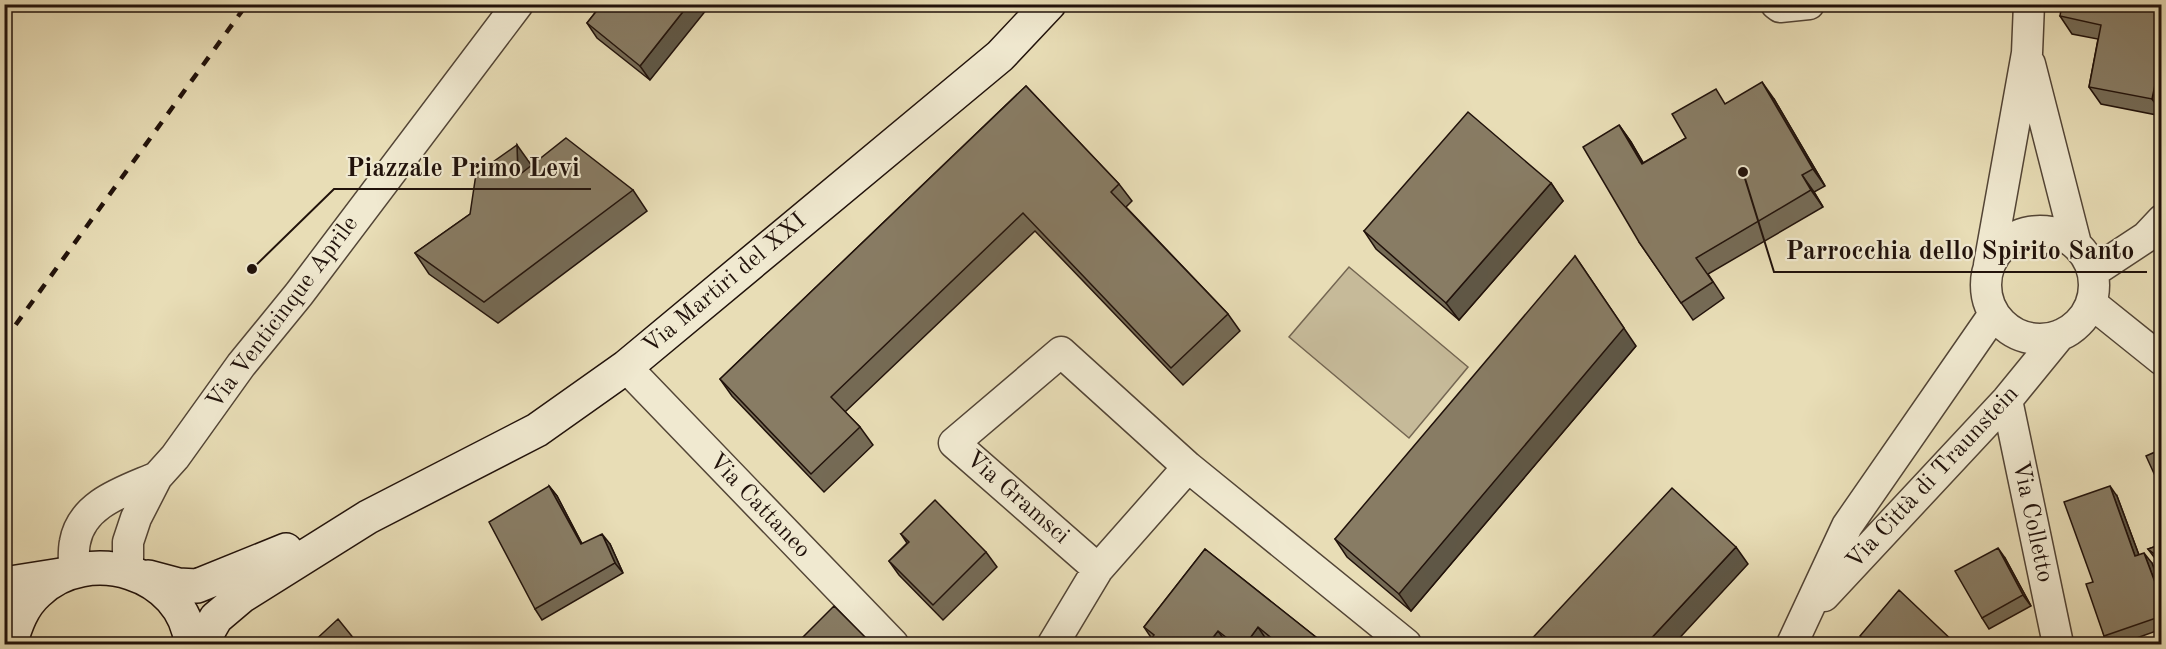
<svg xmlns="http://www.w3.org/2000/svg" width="2166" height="649" font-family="'Old Standard TT',serif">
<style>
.green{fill:#c6ba99;stroke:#746652;stroke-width:1.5}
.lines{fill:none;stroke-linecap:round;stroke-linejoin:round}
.street-casing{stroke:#534536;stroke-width:33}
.secondary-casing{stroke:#21120b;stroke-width:36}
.street{stroke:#f0e9d0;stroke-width:30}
.secondary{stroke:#f0e9d0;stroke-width:33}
.rail{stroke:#21120b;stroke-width:4.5;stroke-dasharray:10 10;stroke-linecap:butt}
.wall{fill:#756b56;stroke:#21120b;stroke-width:1.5}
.shaded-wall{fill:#5f5746;stroke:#21120b;stroke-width:1.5}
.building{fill:#887c64;stroke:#21120b;stroke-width:1.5}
.labels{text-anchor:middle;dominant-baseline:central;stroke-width:4.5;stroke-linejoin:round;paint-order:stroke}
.street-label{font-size:24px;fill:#21120b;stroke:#f0e9d0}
.leader{fill:none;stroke:#21120b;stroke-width:2}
.callout-dot{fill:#21120b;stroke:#f0e9d0;stroke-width:2}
.callout-label{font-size:26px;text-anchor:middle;font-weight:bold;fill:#21120b;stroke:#f0e9d0;stroke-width:4.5;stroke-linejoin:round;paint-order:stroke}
</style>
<rect width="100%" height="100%" fill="#e8ddb6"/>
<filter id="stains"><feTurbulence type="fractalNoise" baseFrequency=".00333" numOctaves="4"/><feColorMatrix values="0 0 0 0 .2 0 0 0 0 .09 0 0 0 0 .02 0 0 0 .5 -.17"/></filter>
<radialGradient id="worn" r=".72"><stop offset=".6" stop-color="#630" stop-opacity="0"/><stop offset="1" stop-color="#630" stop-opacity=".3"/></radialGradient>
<path class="green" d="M1349,267L1468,367L1409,438L1289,337Z"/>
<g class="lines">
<g class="street-casing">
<path id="street" d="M1776,4L1780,7L1809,4
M2030,64L2076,244
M1986 285a54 54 0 1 1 108 0a54 54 0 1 1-108 0Z
M1989,265L2027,53L2029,4
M2093,272L2146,237L2162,220
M2091,303L2162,360
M626,367L893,644
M2007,400L2058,644
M1098,569L954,443L1061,352L1188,467
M74,571C74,561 73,551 75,542C82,503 125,491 157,477
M128,571V542L136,518L157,477L175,457L241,365L299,294L518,4
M1824,596L2007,400L2060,335
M1053,644L1098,569L1188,467L1406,644
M1792,644L1847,526L1994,314"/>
</g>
<g class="secondary-casing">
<path id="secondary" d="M148,577L178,585L197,586L286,550
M4,584L61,575
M10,644C16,625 22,606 38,592C88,544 184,572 191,644
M201,644L216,618L242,596L368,517L537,430L626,367L1000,56L1049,4"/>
</g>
<use href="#street" class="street"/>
<use href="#secondary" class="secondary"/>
<path class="rail" d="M4,341L247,4"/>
</g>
<path class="wall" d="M602,4L650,80L597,38L587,23Z
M2162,4V116L2101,104L2089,87L2098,39L2072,34L2060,16Z
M1026,86L1119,184L1132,201L1126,207L1228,314L1240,331L1183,385L1035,231L845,412L860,427L873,445L824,492L732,396L720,379Z
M1774,99L1825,186L1814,192L1823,207L1708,274L1724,298L1693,320L1639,242L1619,125L1631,142L1643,163L1686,138L1727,103Z
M531,165L633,190L647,211L498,323L429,274L415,253L470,214Z
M1551,183L1563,201L1459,320L1376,249L1364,231Z
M1636,346L1411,611L1347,557L1335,539Z
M549,486L557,496L582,544H610L623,573L542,620L535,609Z
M2117,496L2139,555L2152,563L2162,591V629L2117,645H2109L2104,636L2093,582Z
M901,534L986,552L997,567L943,620L899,575L889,561L907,543Z
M2162,544V565L2157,561L2148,549Z
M1205,549L1317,638L1322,645H1147L1152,639L1144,627Z
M2005,558L2031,606L1989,629L1982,618Z"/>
<path class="shaded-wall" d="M689,4H711L650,80L640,66Z
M2162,52V113L2152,99Z
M1762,82L1774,99L1825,186L1813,169Z
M1619,125L1631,142L1654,181L1642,164Z
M517,145L532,166L518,176Z
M1802,175L1814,192L1823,207L1811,190Z
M1551,183L1563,201L1459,320L1446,303Z
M1575,256L1636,346L1411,611L1399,594Z
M549,486L557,496L588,555L581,544Z
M2110,486L2117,496L2143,566L2135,556Z
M602,534L610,544L623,573L615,563Z
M1736,547L1748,564L1673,645H1645Z
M1998,548L2005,558L2031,606L2023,595Z
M2144,553L2152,563L2162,591V601Z
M1258,627L1270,645H1245Z
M1218,631L1228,645H1207Z"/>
<path class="building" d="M602,4H689L640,66L587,23Z
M2062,4H2162V52L2152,99L2089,87L2101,25L2060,16Z
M1762,82L1813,169L1802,175L1811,190L1696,258L1713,282L1681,303L1639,242L1583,147L1619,125L1642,164L1686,138L1672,114L1716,89L1725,104Z
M1026,86L1119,184L1111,192L1228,314L1171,368L1023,213L831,397L860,427L811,474L720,379Z
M1468,112L1551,183L1446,303L1364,231Z
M566,138L633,190L484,302L415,253L470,214L476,174L517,145L518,176Z
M1575,256L1624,328L1399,594L1335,539Z
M2162,449V491L2146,456Z
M549,486L581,544L602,534L615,563L535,609L489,522Z
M2110,486L2135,556L2144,553L2162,601V616L2104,636L2086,584L2093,582L2064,502Z
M1672,488L1736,547L1645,645H1526Z
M935,500L986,552L933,605L889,561L909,542L901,534Z
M2162,544V560L2148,549Z
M1998,548L2023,595L1982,618L1955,571Z
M1205,549L1317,638L1316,640L1322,645H1280L1258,627L1245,645H1236L1218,631L1207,645H1147L1154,635L1144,627Z
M1899,590L1957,645H1869L1860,636Z
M834,606L873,645H795Z
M338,619L359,645H310Z"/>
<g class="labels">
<g class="street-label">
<text transform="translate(725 284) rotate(-40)">Via Martiri del XXI</text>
<text transform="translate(283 313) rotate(-53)">Via Venticinque Aprile</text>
<text transform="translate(1933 478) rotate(-47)">Via Città di Traunstein</text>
<text transform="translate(1017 498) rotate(41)">Via Gramsci</text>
<text transform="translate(759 506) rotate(46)">Via Cattaneo</text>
<text transform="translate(2032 522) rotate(78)">Via Colletto</text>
</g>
</g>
<path class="leader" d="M252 269L334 189H591M1743 172L1774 272H2147"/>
<g class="callout-dot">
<circle cx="252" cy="269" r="6"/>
<circle cx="1743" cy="172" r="6"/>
</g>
<g class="callout-label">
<text x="463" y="176">Piazzale Primo Levi</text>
<text x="1960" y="259">Parrocchia dello Spirito Santo</text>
</g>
<rect width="2166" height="649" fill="none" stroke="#e8ddb6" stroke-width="24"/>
<rect x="6" y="6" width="2154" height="637" fill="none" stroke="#21120b" stroke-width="3"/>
<rect x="12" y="12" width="2142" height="625" fill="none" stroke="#21120b" stroke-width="1.5"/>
<rect width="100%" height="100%" filter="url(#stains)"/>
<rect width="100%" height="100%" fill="url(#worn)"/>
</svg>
